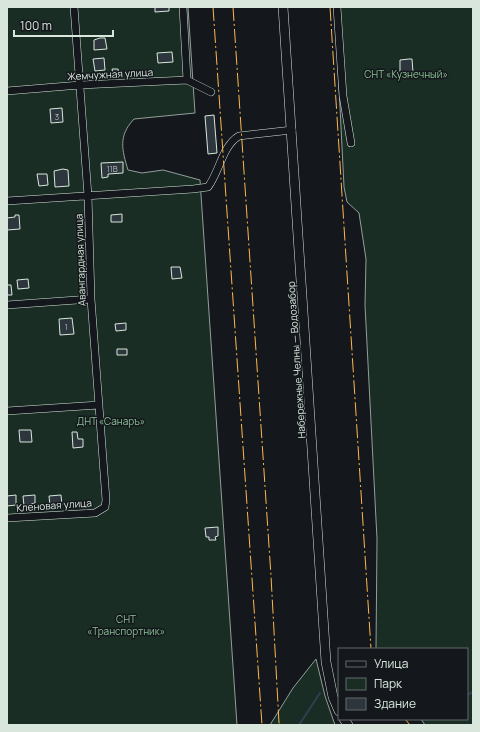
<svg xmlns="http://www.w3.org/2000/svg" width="480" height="732" font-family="Manrope,sans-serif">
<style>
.green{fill:#1a2d24;stroke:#939e99}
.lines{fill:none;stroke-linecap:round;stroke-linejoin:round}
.stream{stroke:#2f3f4d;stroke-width:2}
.building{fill:#2c363c;stroke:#d8e6dc}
.minor-casing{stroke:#d8e6dc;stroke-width:8}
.major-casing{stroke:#d8e6dc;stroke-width:10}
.minor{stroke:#14181c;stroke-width:7}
.major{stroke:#14181c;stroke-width:9}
.power{stroke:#ffb74d;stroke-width:1;stroke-dasharray:14 3 2 3;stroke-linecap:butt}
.labels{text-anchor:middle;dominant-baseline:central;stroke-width:3;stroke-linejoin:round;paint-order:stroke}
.number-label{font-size:8px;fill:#adbab4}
.street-label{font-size:10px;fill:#d8e6dc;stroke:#14181c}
.park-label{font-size:10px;fill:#8ac095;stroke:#14181c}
</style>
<rect width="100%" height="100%" fill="#14181c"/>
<path class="green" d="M7,7H188L195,113L134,119C118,136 122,150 128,170L142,173L163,170L200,180L237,725H7Z
M335,7H473V725H425L421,719H467V649H376L377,539L365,305L366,259L359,213L347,202L344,187Z
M316,659L325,696L335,725H270L293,688Z"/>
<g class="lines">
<path class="stream" d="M467,695L473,692
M299,725L320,693"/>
</g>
<path class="building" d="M155,7H169V11L155,12Z
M100,38H105L107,49L94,50V40Z
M172,52L173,62L158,63L157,53Z
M104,58L105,70L95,71L93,59Z
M409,59H412L413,73L400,72V60Z
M112,69H118L119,74H113Z
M62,108L63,122L51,123L50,109Z
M214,115L217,153L208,154L205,116Z
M123,162V173L108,174V177L102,178L101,163Z
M63,169L68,170L69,186L55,187L54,171Z
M37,174H47L48,185L39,186Z
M122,214V222H111V215Z
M15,215H19L20,229L7,230V218L15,217Z
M171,267H180L182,278L172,279Z
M28,279L29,288L18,289L17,280Z
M7,285H11L12,295H7Z
M72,318L74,334L60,335L59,319Z
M126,323V330L116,331L115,324Z
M117,349H127V355H117Z
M19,430H31L32,442H20Z
M72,432H77L78,439H83V447L73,448Z
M16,495V505L7,506V496Z
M35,495V503L24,506L23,496Z
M61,495L62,505L50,506L49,496Z
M218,527V536L215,537L216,540H209V537H206L205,528Z"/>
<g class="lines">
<g class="minor-casing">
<path id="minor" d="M183,7L187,80
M337,7L343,96L351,143
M7,91L80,85L187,80L211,92
M7,201L193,189L208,187C220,171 222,146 239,136L292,130
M7,305L91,299
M7,411L99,405
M7,518L95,513L105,507L106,500L91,299L88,196L74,7"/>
</g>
<g class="major-casing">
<path id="major" d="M283,7L326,662L333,697L339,711
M344,719L348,725"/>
</g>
<use href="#minor" class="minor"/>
<use href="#major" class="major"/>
<path class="power" d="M213,7L262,725
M233,7L271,576L279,723L281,725
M330,7L371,649
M405,719L410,725"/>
</g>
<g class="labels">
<g class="number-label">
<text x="57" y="116">3</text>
<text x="112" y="168">11В</text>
<text x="66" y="326">1</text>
</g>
<g class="street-label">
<text transform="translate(110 74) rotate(-3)">Жемчужная улица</text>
<text transform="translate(80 260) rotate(-92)">Авангардная улица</text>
<text transform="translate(296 360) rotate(-94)">Набережные Челны — Водозабор</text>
<text transform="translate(54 505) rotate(-4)">Кленовая улица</text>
</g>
<g class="park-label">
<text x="406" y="74">СНТ «Кузнечный»</text>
<text x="111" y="421">ДНТ «Санаръ»</text>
<text x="126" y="619">СНТ<tspan x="126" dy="12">«Транспортник»</tspan></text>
</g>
</g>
<rect width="480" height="732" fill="none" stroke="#d8e6dc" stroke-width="16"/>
<rect x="338" y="648" width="130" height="72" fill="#14181c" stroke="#626a69"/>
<rect x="346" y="661" width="20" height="6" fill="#14181c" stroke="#626a69"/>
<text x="374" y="668" font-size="12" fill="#d8e6dc">Улица</text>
<rect x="346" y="678" width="20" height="12" fill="#1a2d24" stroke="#626a69"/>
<text x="374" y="688" font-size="12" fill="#d8e6dc">Парк</text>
<rect x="346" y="698" width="20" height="12" fill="#2c363c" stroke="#626a69"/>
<text x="374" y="708" font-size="12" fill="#d8e6dc">Здание</text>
<path d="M14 30v6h99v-6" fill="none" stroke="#d8e6dc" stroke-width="2"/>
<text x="20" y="30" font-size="12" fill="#d8e6dc" stroke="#14181c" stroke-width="3" paint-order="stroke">100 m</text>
</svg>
